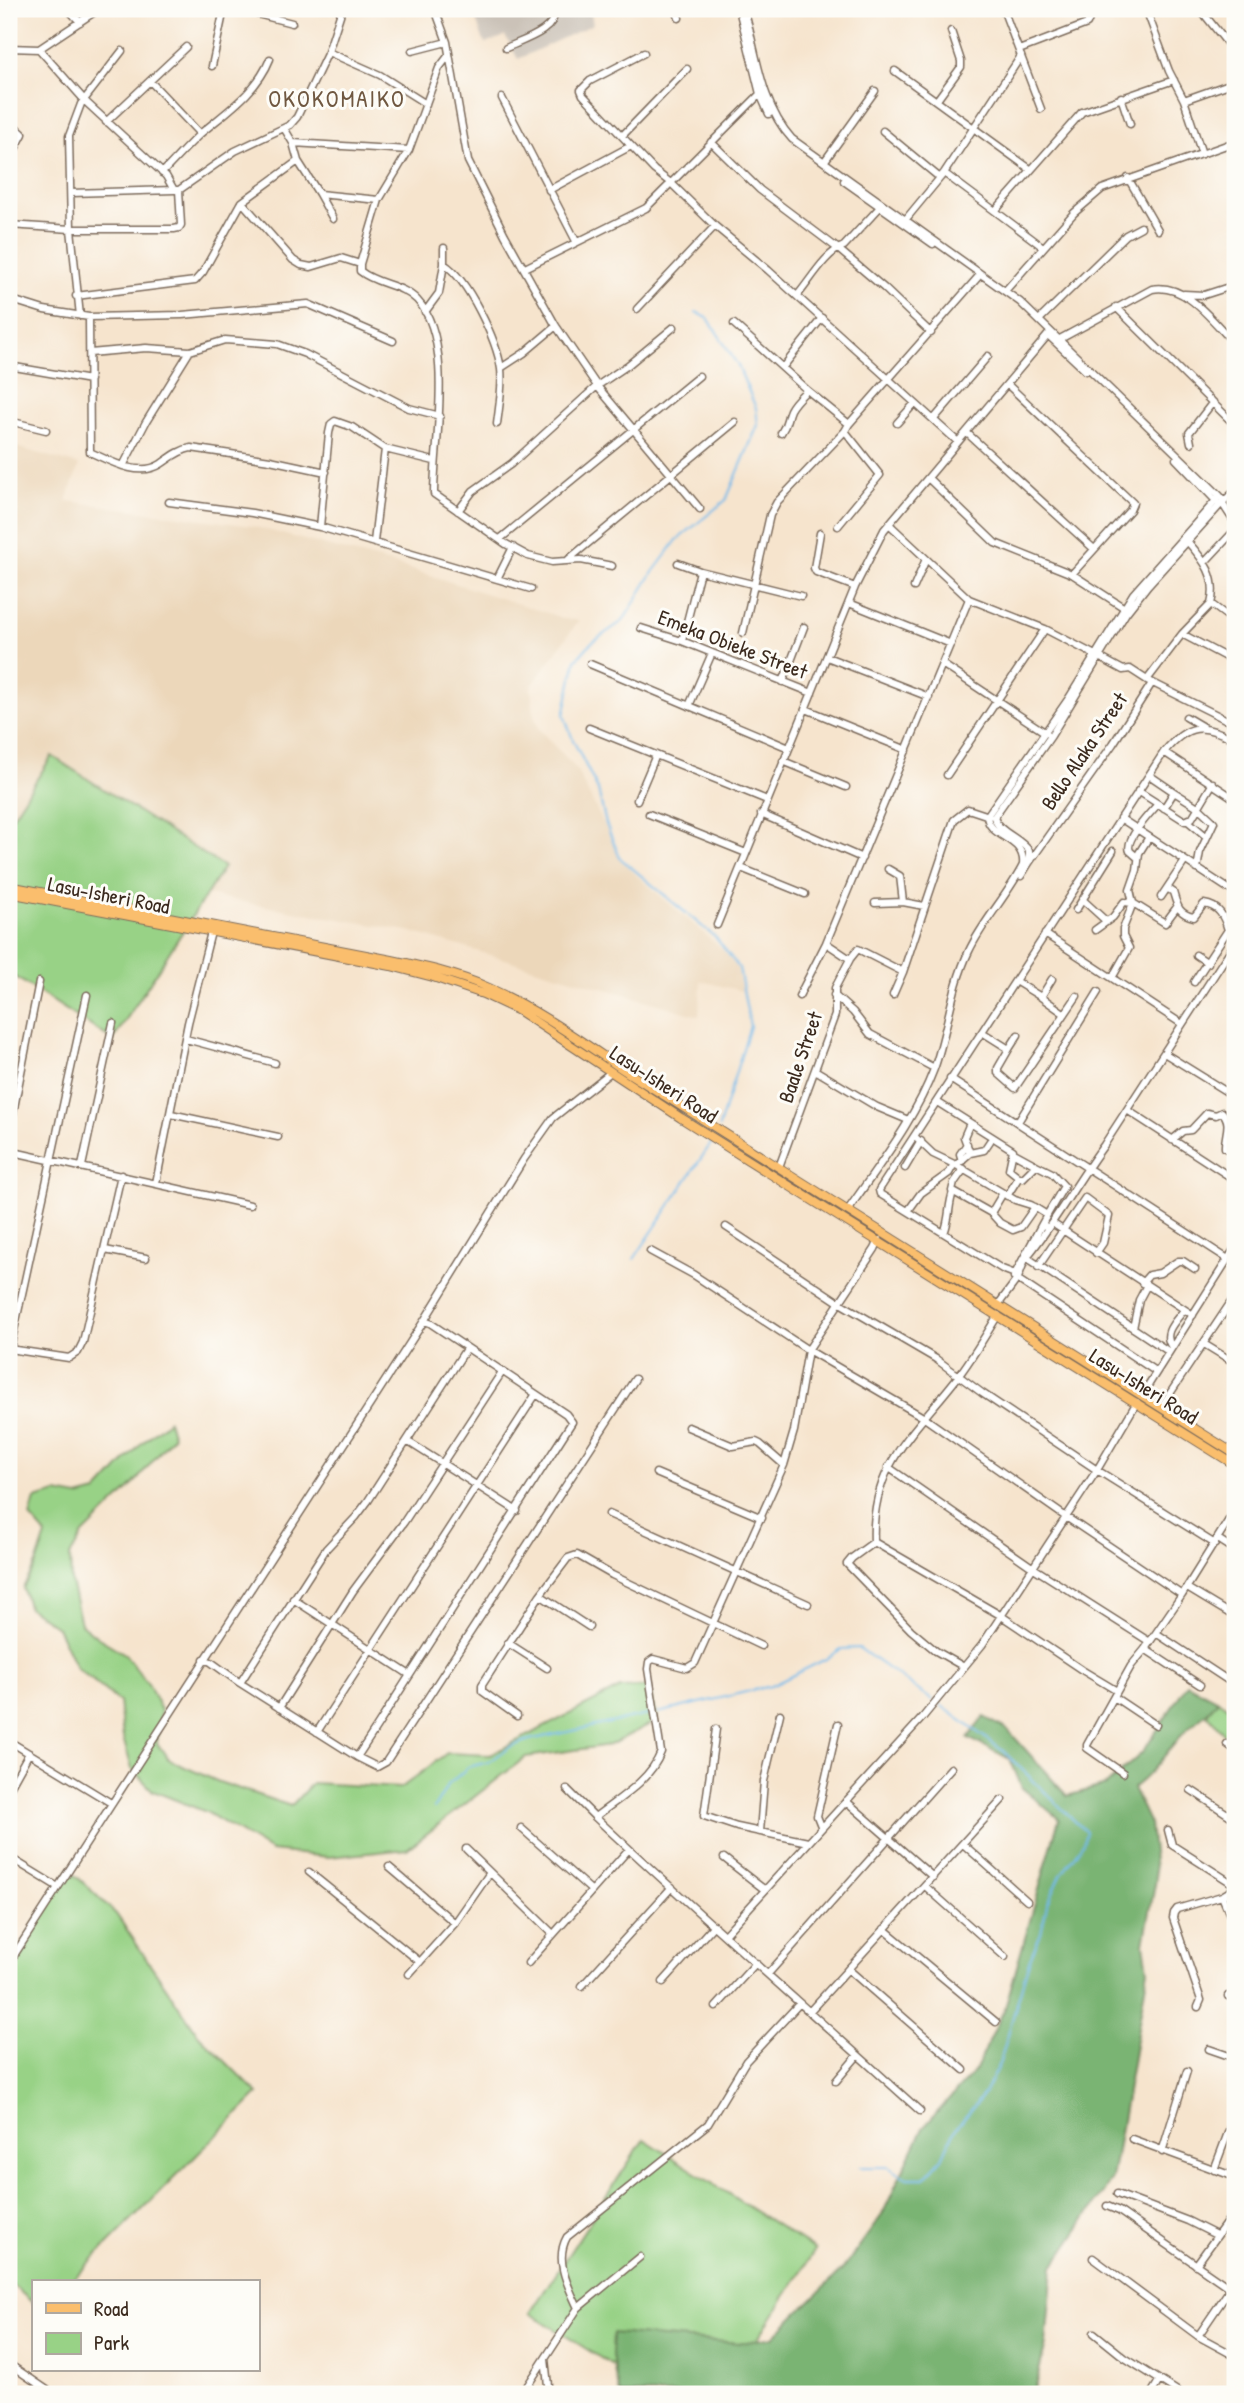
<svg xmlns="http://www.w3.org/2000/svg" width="1244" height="2403" font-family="'Patrick Hand',sans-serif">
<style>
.built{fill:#ecd7ba}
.industrial{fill:#cbc2b8}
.green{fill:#98d286;stroke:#6a7e52;stroke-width:2}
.forest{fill:#7ab473;stroke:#5a6f48;stroke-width:2}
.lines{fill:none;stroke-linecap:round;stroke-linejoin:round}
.stream{stroke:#72b9ea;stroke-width:2}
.minor-casing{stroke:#7c6b5b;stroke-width:9}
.major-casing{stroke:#7c6b5b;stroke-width:10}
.minor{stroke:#fff;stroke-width:6}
.major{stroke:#fabe6d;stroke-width:8}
.labels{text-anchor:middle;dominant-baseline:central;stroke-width:6;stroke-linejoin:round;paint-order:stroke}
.street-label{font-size:21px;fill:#3b2a1e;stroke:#fdfcf7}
.neighbourhood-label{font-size:23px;letter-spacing:2px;fill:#705841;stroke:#fdfcf7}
</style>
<rect width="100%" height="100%" fill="#fdfcf7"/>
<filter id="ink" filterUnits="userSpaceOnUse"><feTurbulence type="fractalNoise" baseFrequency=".0143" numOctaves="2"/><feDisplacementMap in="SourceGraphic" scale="14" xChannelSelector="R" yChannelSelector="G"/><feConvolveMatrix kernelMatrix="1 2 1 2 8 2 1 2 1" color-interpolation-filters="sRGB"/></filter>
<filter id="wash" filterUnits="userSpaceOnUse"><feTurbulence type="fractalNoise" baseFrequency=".00686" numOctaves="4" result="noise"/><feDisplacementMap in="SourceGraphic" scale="28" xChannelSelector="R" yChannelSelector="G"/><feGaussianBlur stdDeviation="1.57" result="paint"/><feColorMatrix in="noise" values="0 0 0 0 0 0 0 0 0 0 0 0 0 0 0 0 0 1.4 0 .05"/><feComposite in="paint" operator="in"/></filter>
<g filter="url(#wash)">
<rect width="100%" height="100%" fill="#f6e4cd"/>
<path class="built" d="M9,445L79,465L67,501L252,526L391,563L569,620H579L531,687L534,715L539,729L576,769L622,860L637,876L723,950L737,968L742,991L701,981L699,1016L408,931L248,903L76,869L9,852Z"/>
<path class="industrial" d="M472,9H590L593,24L518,59L505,36L485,44Z"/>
<path class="green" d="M52,756L224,867L113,1040L9,973V822Z
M168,1421L173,1436L133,1485L83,1534L70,1556L71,1582L81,1624L97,1637L125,1654L148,1684L161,1710L157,1743L169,1760L219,1782L291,1806L312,1783L401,1788L447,1753L490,1755L620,1688L649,1687L658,1720L610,1745L526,1757L407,1849L329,1857L271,1851L206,1812L153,1791L132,1769L123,1738L119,1702L76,1667L57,1627L28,1607L23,1588L37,1562L46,1535L30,1517L35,1499L57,1493L78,1497L97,1492L141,1444Z
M1218,1700L1235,1712V1733L1231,1742L1207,1714Z
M69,1869L116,1914L198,2034L258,2094L70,2282H33V2303L9,2282V1965Z
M644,2139L815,2250L722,2394H657L530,2313Z"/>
<path class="forest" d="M1187,1684L1218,1700C1208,1714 1194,1722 1182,1735C1164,1755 1155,1771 1133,1788L1150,1824L1156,1879L1144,1944L1148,1970L1112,2179L1053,2266L1046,2344L1033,2394H620L612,2356L613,2333L741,2343L773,2337L842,2270L882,2215L923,2128L975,2071L1005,2008L1059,1819L1022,1788L1010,1759L968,1738L984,1717L1008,1730L1067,1796L1106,1785L1143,1752Z"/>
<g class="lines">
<path class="stream" d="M696,312L708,318L738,366L756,408L758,425L726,500L677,540L653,572L623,621L591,643L576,660L564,715L573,740L598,790L606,824L620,858L716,938L739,968L750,1026L719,1127
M634,1259L712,1142
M658,1713L771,1686L826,1659L841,1649L859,1648L932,1700
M434,1808L448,1785L468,1767L489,1762L510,1747L529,1740L652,1714
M859,2167H888L907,2178H924L942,2158L954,2131L984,2094L1000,2062L1029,1961L1041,1933L1047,1905L1061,1875L1083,1843L1086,1832L1002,1750L939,1704"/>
</g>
</g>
<g filter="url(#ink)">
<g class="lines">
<g class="minor-casing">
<path id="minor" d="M68,9L80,22
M238,9L292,23
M435,9L447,42L468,161L505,235L556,326L597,386L700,509
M676,9L679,18
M739,9L760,94L769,114
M744,9C757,53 760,104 792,139L1020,302L1220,496L1224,501L1222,503L1235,523
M1003,9L1041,109
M1146,9L1169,71L1184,100L1202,154
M1200,9L1235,53
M9,48L39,49L99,9
M506,48C523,40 557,31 555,9
M1019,50L1087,24L1089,19L1085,9
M412,51L447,42
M328,52L380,75L426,104
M644,53L590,81L581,90L583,95L654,170L672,184L715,226L768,270L958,442
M449,55L439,68L409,150L379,200L360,264V271C377,285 402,284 417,300C455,340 434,443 434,494L506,544L528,556L552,562L581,560L612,566
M212,66L224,9
M895,71L1030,169
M150,81L200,134
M1121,97L1130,124
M502,98L576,241
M937,100L961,67V61L951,31
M1184,100L1235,82
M9,121L23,134L9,160
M106,122L186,47
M284,128L293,143L298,161L319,194L379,200
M883,131L940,178
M623,135L687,69
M711,142L760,190L837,248L884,288L931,333
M293,143L409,150
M824,162L875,91
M162,173C175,160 187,146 200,134C226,112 257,92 270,59
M944,173L995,211L1082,112L1174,80
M1128,178L1158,230
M844,181L933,244
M179,190L235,151L290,125L297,117L328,52L342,9
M549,190L631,146
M71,193L174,190
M319,194L333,219
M242,202L293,260L301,265L311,267L341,258L360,264
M995,211L1043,247
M906,219L944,173L1021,56
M9,225L71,229H174L179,228L181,225L179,190H174L166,176L87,103L39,49
M444,248V264C468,279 497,341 501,369C503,386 499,407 497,424
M525,268L646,208L760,94
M1005,291L1074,213L1102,189L1235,142
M1184,294L1204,295L1235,285
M76,296L195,281L203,272L242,202L298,161
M797,296C810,281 826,252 844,246L880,207
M9,299L44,310L89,317L182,315L308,304L393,341
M1116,307L1235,425
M637,309L715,226
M425,312L439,293L444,264
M80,316L71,229L69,136L81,104L122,51
M89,317L90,452C110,461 139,478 161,464C170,458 179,450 191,448L270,460L326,472
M1039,320L1126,235L1141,227
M734,324L807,390L849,424
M1226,334L1235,324
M1048,335L1086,371
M1060,339L1152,289C1186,282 1213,322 1235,344
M90,353L146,348L190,351L225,340L277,344L305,354L409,408L440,416
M9,366L90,380
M783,367L822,318
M501,368L524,353L556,326
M1007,384L1133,503L1130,510L1072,574
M934,419L988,356
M9,421L46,430
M897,423L915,403
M781,433C788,423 786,419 790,410C794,402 801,396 807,390
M967,433L1094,549
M1191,443L1189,433L1213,402
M1176,459L1217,502
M123,466L146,422L190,351
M929,479L995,543L1072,574L1123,607
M1224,501L1235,491
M169,502L252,513L320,527L531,589
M458,511L473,491L511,464L597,386L628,365L674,327
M889,524L969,599L1045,629L1095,655
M838,526L880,475L845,431
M320,527L329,433L331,424L335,421L352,427L385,449L434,461
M820,533L814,568L816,572L855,587
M500,539L699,376
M1187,541C1204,560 1218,577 1211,604L1235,622
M374,542L385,449
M569,559L735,422
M1205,562L1235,530
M678,563L700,571
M497,579L513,547
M914,587L926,559
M849,603L951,644
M641,628L682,641L812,693
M743,633L770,515L777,502L845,431L849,424L979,276
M1182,634L1211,604
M682,641L700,571L801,596
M827,657L929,697
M1099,657L1123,670L1130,669L1147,680L1235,724
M590,664L789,748
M942,664L1046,733
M1147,680L1182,634L1235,662
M783,682L804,627
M689,706L712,653
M806,709L907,750
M1186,717L1203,727
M589,728L767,800
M1164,752L1235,799
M783,761L846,787
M947,775L1045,629
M1149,775L1174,792L1164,808
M1138,791L1185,821L1192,818L1213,783
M1174,792L1198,807L1214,822L1200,852L1197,869
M637,800L656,755
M649,814L746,853
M761,814L862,858
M1120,818L1235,893
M1188,821L1207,837
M1235,822V825
M1138,858C1137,857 1131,852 1130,851C1124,840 1151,812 1158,804
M1029,863L1113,744L1152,683
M741,868L805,894
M888,869L900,876L903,902L924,906
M1021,876L1029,863V851C1020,837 998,833 994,817L1051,736L1126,613L1148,585L1222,503
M1167,888L1173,892C1177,905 1178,914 1194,917L1204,904C1219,906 1224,916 1228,930L1194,982
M1161,897L1185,861
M1083,900L1106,921
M875,903L903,902
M1076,910L1113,851
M717,925L855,587L884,530L1048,335
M1095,930L1113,917L1124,902L1133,903L1165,923L1177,907
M1045,934L1182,1024
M826,943L850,959
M1196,955L1208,963
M1112,978L1129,948L1123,936V929L1133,903L1130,890L1137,870L1139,853L1149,837
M1015,981L1041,997L1052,979
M834,995L853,1012L870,1034L934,1068
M893,995L903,972L954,820L968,809L989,816
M799,996L826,943L969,599
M1041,997L1065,1014
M982,1032L1009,1049L1018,1035
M186,1039L275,1063
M1009,1049L998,1068V1073L1015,1088L1077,996
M1164,1053L1235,1097
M815,1070L877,1107L908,1120
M950,1079L1228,1259
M937,1102L1013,1150L1009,1169L1019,1177L1007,1196
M1127,1110L1235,1180
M171,1114L278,1137
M1018,1122L1098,992
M9,1133L39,982
M915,1137L933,1154L956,1165L1015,1200L1031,1205L1047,1215L1042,1224L1045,1226
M1172,1140L1183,1131L1191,1130L1207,1113L1216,1115L1222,1112C1233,1123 1224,1135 1225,1148L1235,1154
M9,1151L250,1205
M970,1153L984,1150L990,1141
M1014,1153L1036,1165
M962,1161L960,1154L967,1144
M956,1165L970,1153L964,1137L970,1123
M82,1166L113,1023
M779,1167L835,1015V988L850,959L858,949L903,972
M905,1168L921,1141
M964,1169L954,1183L952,1191L991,1213L1000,1223L1013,1230L1021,1227L1035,1207
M1019,1177L1023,1178L1036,1165L1052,1173L1064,1186L1047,1215
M156,1183L188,1023L211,932
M848,1210C878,1166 915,1120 934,1069C948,1030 951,988 969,951C983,921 1008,895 1023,865C1026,837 989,839 987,816L1069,698L1133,594L1220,496
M908,1211L921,1193L949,1173L954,1164
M991,1213L1003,1193
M1052,1223L1193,1315
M1042,1224L1015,1274L1002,1269L880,1194L879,1190L1164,752C1188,723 1203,723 1235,740
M726,1227L840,1303L936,1359L982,1393L1097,1470L1215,1544
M944,1233C950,1219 948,1206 953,1192
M879,1240L875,1249L808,1350L794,1431L784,1465L695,1663L687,1668L653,1659L649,1662L648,1669L661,1752C650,1781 618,1799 595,1817C701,1917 812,2013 920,2111
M105,1250L146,1258
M650,1251L694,1275L808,1350L923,1417L1066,1517L1182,1595
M1030,1253C1057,1219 1078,1180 1104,1145L1235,943
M1026,1257L1168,1351
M1038,1267L1085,1198L1109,1216L1103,1243L1096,1253
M1014,1277L1155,1371
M1142,1283L1149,1275L1160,1273L1178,1261H1183L1195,1269
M998,1305L1018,1278L1024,1262
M998,1315C986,1335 974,1355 960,1374C917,1431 870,1463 874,1542L1000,1615L1082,1670L1117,1691
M1133,1328L1139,1300L1147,1285
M1204,1344L1235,1363
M1172,1347C1161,1333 1176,1321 1184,1310
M9,1349L69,1358L78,1352L83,1342L121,1175
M10,1349L87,995
M1142,1395L1235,1248
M1161,1407L1235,1296
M688,1427L733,1446L756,1442L760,1444L784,1465
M407,1441L517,1511
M888,1467L1032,1567L1150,1642
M656,1473L762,1518
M609,1514L808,1604
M1218,1539L1235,1550
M874,1542L852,1558L847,1564L911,1630L936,1651L964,1667
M1187,1588L1235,1617
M540,1595L589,1627
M293,1599L410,1675
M1156,1633L1235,1685
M508,1643L547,1668
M1145,1649L1200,1685
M204,1659L211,1662L240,1683L357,1757L376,1728L572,1422L566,1414L430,1323L424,1321
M240,1683L326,1549L356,1517L368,1501L466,1349
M1114,1697L1156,1725
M279,1708L353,1591L404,1522L502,1372
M517,1716L482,1691V1685L540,1595L568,1558L577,1555L612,1575L761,1646
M716,1729L704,1816L737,1827L808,1842
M317,1732L536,1394
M9,1741L111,1803
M1227,1744L1235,1750
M357,1757L377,1767L386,1762L635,1379
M1123,1773L1087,1748V1745L1131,1666L1145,1649L1182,1595L1235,1510
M9,1789L29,1753
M567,1789L595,1817
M1191,1790L1235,1819
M846,1801L933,1877
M821,1826L817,1816L838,1724
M521,1828L592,1891
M1168,1830L1172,1845L1235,1885
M760,1832L764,1781L780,1714
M963,1844L1027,1901
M466,1849L553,1934
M9,1857L58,1887
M724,1858L765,1890
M389,1867L455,1923
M309,1872L420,1962
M925,1886L1005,1957
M1222,1896L1235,1927
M884,1929L996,2022
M725,1934L923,1717L982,1645L1097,1470L1137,1402
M9,1963L424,1321L524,1159L553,1118L611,1072
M528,1963L629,1849
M848,1969L964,2070
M409,1974L455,1923L489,1874
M768,1974L951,1768
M663,1982L714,1925
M582,1986L672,1887
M1228,1996L1235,1999
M716,2007L756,1963
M1198,2007L1201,2000L1173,1918L1174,1913L1177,1909L1222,1896L1235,1888
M809,2012L1002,1800
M1209,2049L1235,2058
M836,2081L858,2055
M1132,2139L1235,2177
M1162,2152L1187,2071
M1214,2170L1235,2114
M1117,2194L1188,2221L1216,2235
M1107,2206L1119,2211L1227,2286L1228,2292L1198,2336
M1093,2258L1198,2336L1235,2356
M1196,2265L1235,2211
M578,2308C568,2286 554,2260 567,2237L708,2124L746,2061L799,2004
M1094,2333L1125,2358L1182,2394
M545,2359L549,2394
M9,2364L53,2394
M522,2394L578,2308L640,2257
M1078,2394V2392
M1151,2394L1159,2381"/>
</g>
<g class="major-casing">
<path id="major" d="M9,886L392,960C425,967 458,974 489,988C538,1010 582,1042 627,1072L1235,1454
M9,893L391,966L433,977L483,994L519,1011L681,1118L1235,1465"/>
</g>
<use href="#minor" class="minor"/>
<use href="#major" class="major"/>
</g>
</g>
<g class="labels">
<g class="street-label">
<text transform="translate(733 644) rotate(21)">Emeka Obieke Street</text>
<text transform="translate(1084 751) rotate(-56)">Bello Alaka Street</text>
<text transform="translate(109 895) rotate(11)">Lasu-Isheri Road</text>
<text transform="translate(800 1057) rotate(-71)">Baale Street</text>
<text transform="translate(664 1084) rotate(33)">Lasu-Isheri Road</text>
<text transform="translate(1144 1386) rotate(32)">Lasu-Isheri Road</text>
</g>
<g class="neighbourhood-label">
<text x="337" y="98">OKOKOMAIKO</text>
</g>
</g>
<rect width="1244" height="2403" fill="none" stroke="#fdfcf7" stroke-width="35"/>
<rect x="32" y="2280" width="228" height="91" fill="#fdfcf7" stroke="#afa8a0" stroke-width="2"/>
<rect x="46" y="2303" width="35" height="10" fill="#fabe6d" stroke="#afa8a0" stroke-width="2"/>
<text x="94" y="2316" font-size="21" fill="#3b2a1e">Road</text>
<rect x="46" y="2333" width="35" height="21" fill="#98d286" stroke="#afa8a0" stroke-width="2"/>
<text x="94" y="2350" font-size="21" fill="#3b2a1e">Park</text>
</svg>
